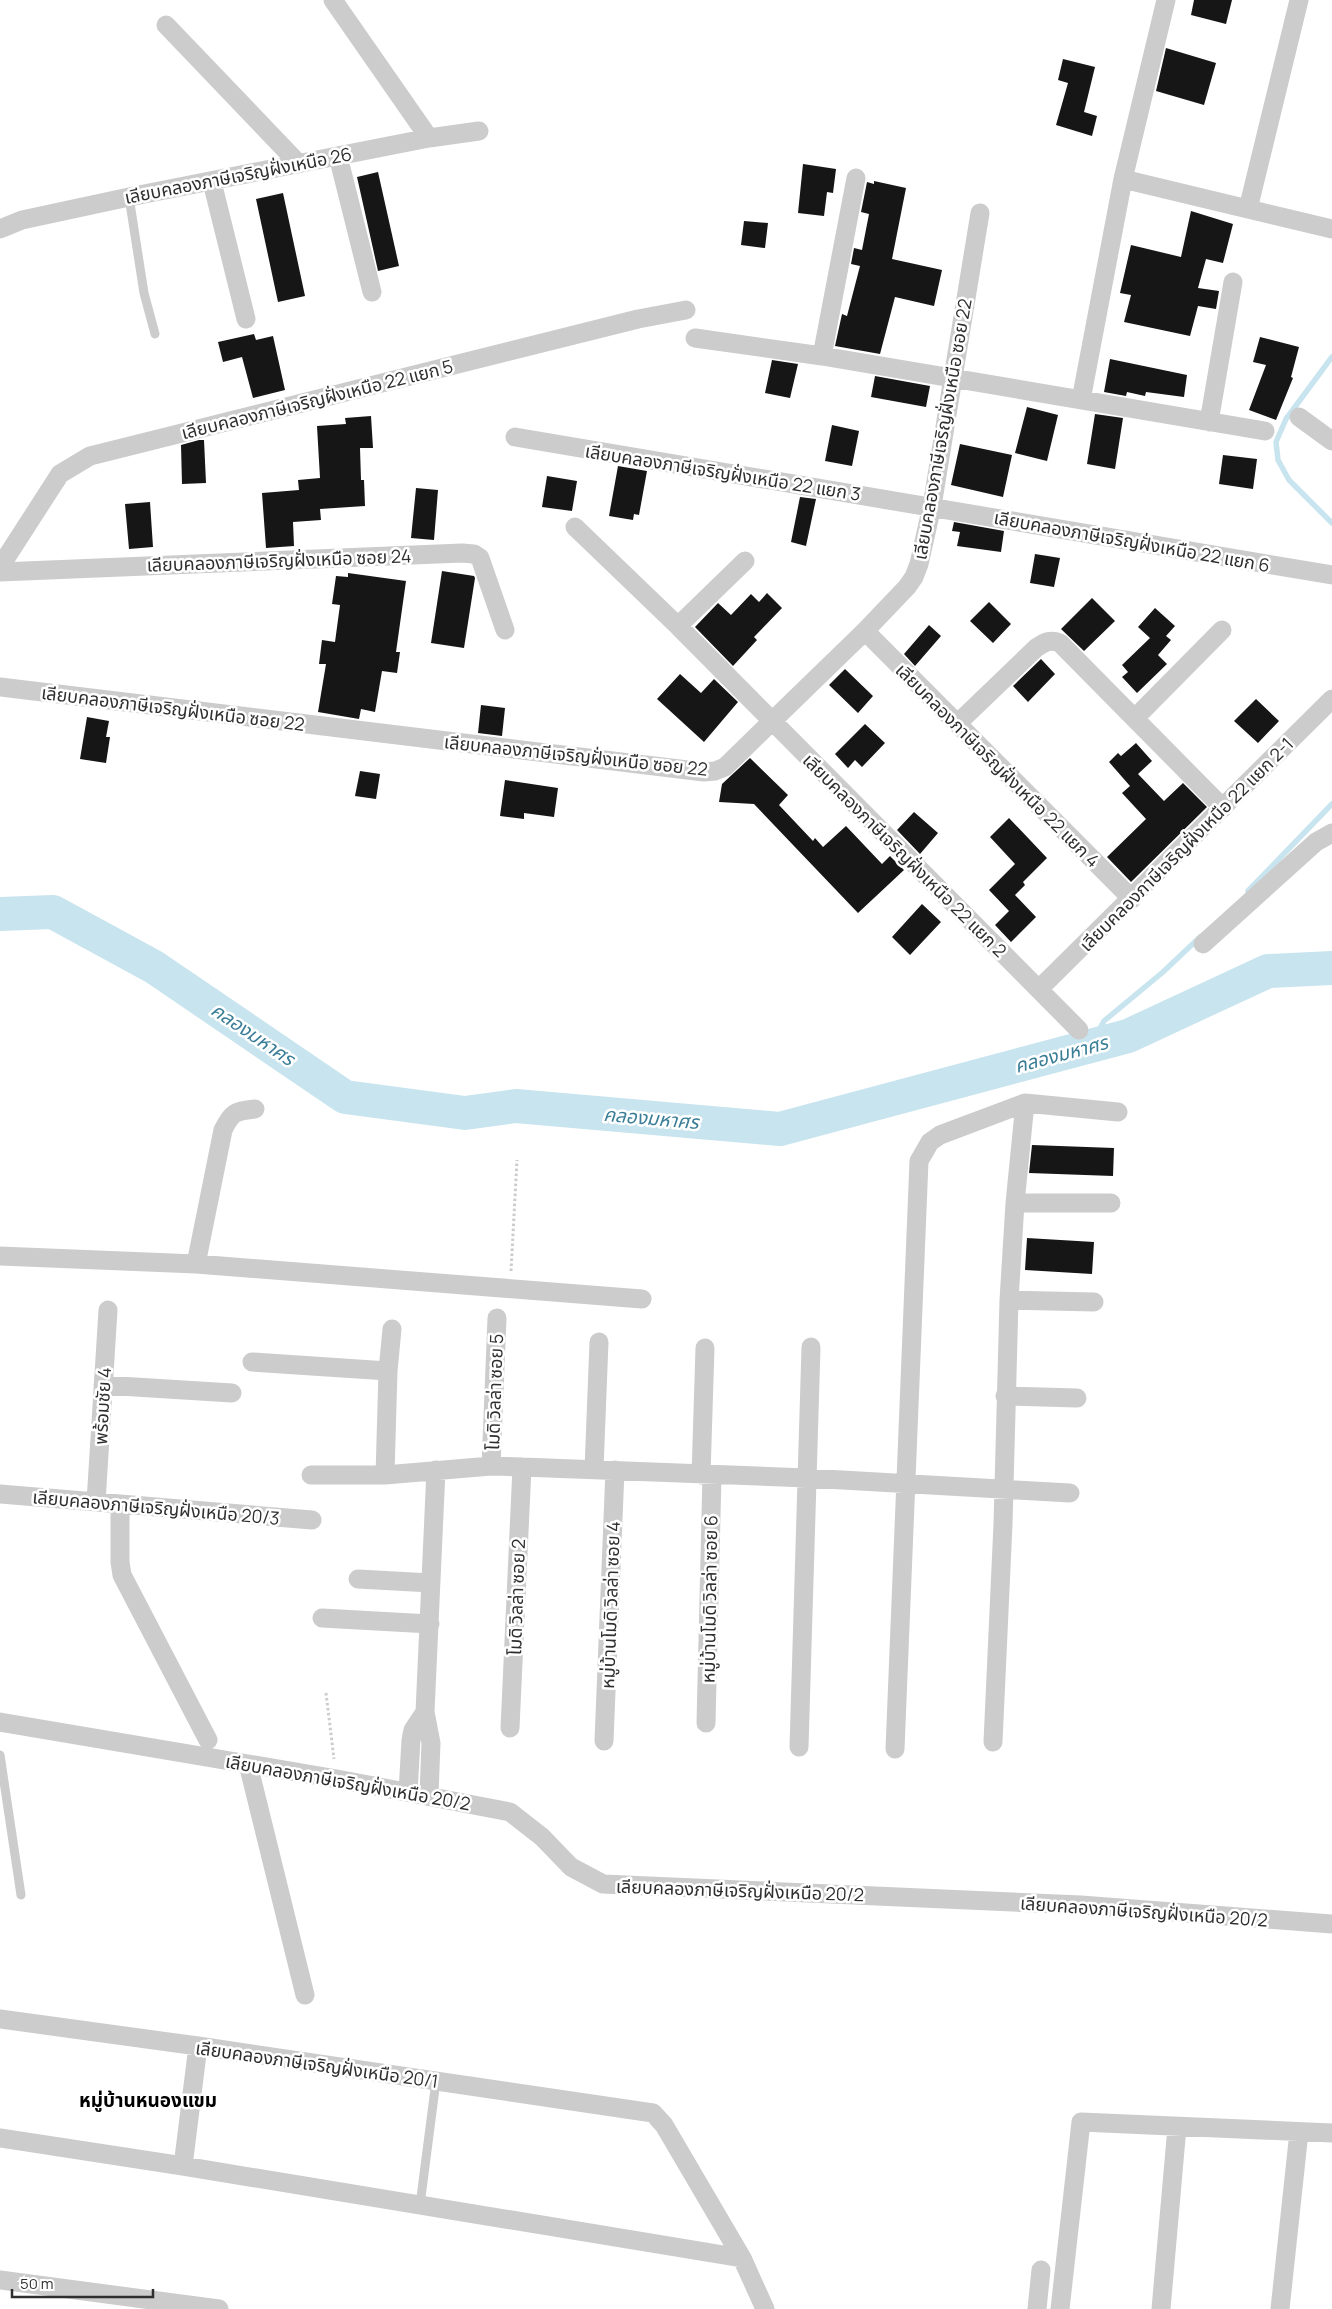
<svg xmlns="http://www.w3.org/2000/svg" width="1332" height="2309" font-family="Manrope,'Noto Sans Thai',sans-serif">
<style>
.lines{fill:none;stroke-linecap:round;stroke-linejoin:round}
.stream{stroke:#c8e4ee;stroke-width:5.5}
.river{stroke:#c8e4ee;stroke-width:34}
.building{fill:#161616}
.path{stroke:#ccc;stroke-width:3;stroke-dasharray:2.5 2.5;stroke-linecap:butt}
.service{stroke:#ccc;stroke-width:9}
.minor{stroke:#ccc;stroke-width:19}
.labels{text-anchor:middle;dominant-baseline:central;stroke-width:5;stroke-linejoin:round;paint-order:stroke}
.street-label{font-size:18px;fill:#2f2f2f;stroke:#fff}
.water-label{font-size:19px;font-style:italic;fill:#397d96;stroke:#fff}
.neighbourhood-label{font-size:19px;font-weight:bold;fill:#000;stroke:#fff}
</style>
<rect width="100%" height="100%" fill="#fff"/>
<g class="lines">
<path class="stream" d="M1332,357L1286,419L1276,442L1278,460L1289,480L1332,523
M1248,891L1332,804
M1090,1046L1104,1021L1163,972L1200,937"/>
<path class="river" d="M0,914L53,912L154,967L345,1097L465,1113L516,1106L780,1129L1128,1036L1268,971L1332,968"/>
</g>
<path class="building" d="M1194,0H1232L1226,24L1191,15Z
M1166,48L1216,63L1204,105L1156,91Z
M1063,59L1095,67L1084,112L1097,116L1092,136L1056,125L1068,83L1058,80Z
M803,164L836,169L833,193L827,192L824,216L798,213Z
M378,172L399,266L378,271L357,177Z
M874,181L906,188L892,259L942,270L934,306L895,297L880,354L835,346L842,314L847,316L860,266L851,264L854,248L862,250L869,214L861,212L867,182L874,184Z
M283,193L305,296L278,302L256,199Z
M1191,211L1233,224L1223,263L1206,259L1198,288L1219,291L1216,309L1198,306L1190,336L1124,322L1131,295L1120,293L1131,245L1181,257Z
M744,221L768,223L765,248L741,245Z
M254,334L256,340L273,336L285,390L253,398L242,357L223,362L218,342Z
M1260,337L1299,347L1291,377L1293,378L1276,420L1249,410L1266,365L1253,362Z
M1110,359L1187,375L1184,397L1146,392L1145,396L1127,392L1126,396L1104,392Z
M772,360L798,364L790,398L765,393Z
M875,376L930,386L926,407L871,397Z
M1027,407L1058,415L1047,461L1015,453Z
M1095,414L1123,418L1115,469L1087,464Z
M371,416L373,448H360L361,480H364L365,506L320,509L321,520L293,522L294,546L266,548L262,493L299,490L298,480L320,478L317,426L346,424L345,418Z
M832,425L859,431L852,466L825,461Z
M199,440H204L206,483L182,484L181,445Z
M960,444L1012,455L1003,497L951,485Z
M1223,455L1257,459L1253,489L1219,484Z
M618,466L647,471L639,515L634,514L633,520L609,516Z
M547,476L577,481L572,511L542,507Z
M416,488L438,490L434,540L411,538Z
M800,497L816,499L806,546L791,542Z
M150,502L153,547L129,549L125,504Z
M954,522L1004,531L1001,552L957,546L960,532L952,531Z
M1035,554L1060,558L1054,587L1030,583Z
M442,571L474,576L475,578L464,648L431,643Z
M348,573L406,581L396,652H400L397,673L382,671L375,712L361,709L359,719L318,712L326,664H319L322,640L335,642L340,605L332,604L336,576L348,577Z
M767,593L782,608L754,637L757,640L733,666L695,627L718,603L731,615L751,594L759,602Z
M1092,598L1115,621L1084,651L1061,629Z
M989,602L1011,624L993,643L970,621Z
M1155,608L1175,626L1166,636L1171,640L1158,655L1167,664L1137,693L1122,677L1128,672L1122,665L1150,638L1138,627Z
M929,625L941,636L915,666L904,654Z
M1041,659L1055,674L1028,702L1013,686Z
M845,669L873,696L858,713L829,685Z
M680,674L701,693L714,679L738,702L704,742L657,699Z
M1256,699L1279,721L1258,743L1234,721Z
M481,705L505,708L502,736L478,733Z
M87,717L109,721L106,737H110L106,763L80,759Z
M865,724L885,743L862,767L855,760L848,768L835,754Z
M1136,743L1152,761L1138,774L1164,801L1183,783L1207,807L1131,882L1107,857L1146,819L1122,793L1130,786L1109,762L1118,753L1121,756Z
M750,758L788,795L779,805L813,841L815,838L823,847L846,826L882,864L890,856L904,870L858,913L754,804L719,802L722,784Z
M360,771L380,774L376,799L355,796Z
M505,780L558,788L554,817L524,813V819L500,816Z
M914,812L938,833L920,854L897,830Z
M1009,818L1047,858L1023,882L1025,885L1015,895L1036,917L1011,942L995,925L1009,911L989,890L1015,864L990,837Z
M922,904L941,922L910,955L892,937Z
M1032,1145L1114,1148L1113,1176L1029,1173Z
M1027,1238L1094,1242L1092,1274L1025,1270Z"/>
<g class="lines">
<path class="path" d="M511,1271L517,1160
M326,1693L334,1759"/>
<path class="service" d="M129,197L144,293L155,334
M0,1755L21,1895
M420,2205L436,2081"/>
<path class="minor" d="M333,0L429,138
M166,25L299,164
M338,156L372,292
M1123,179L1332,229
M212,182L246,319
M1248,209L1299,0
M0,229L22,220L129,197L429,138L479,131
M695,338L822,356L1265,431
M822,356L856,178
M1081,400L1123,179L1166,0
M1299,417L1332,441
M1209,422L1233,282
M515,437L1332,575
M575,527L678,626L1079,1030
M0,567L60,474L90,456L638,319L686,310
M0,572L462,553L474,554L480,558L505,630
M678,626L745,561
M865,631L1132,899
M0,687L704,772L715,771L725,767L865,631L907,587L914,577L919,564L932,506L980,213
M1135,718L1222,630
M958,723L1036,648C1045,642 1050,639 1060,643L1223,808
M1203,944L1316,842L1332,833
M1039,989L1332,699
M1015,1203H1111
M0,1256L196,1264L642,1299
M196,1264L223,1130C232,1112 235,1111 255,1109
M1009,1300L1094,1302
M252,1362L388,1371
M103,1385L232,1393
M1005,1396L1077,1398
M491,1466L497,1318
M594,1469L599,1342
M311,1475H385L491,1466L522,1467L807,1478L1070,1493
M385,1475L388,1371L392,1329
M701,1475L705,1348
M0,1494L312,1520
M96,1502L108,1310
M120,1504V1562L122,1575L208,1740
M358,1579L431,1583
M322,1618L430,1624
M0,1722L337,1779L510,1812L542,1837L571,1867L603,1884L1081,1905L1332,1924
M706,1723L712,1475
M510,1728L522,1467
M604,1741L615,1470
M993,1742L1003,1524L1009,1300L1015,1203L1025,1103
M799,1747L811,1347
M895,1749L919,1161L930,1142L940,1135L1025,1103L1118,1112
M248,1764L305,1995
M408,1792L411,1740L413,1730L425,1712
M429,1795L431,1743L425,1712L436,1470
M0,2019L198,2046L653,2113L664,2125L742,2258L765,2309
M0,2138L183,2166L742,2258
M183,2166L198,2046
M0,2280L219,2309
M1037,2309L1041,2270
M1060,2309L1081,2122L1332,2133
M1161,2309L1177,2127
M1280,2309L1299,2132"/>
</g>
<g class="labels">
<g class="street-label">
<text transform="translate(238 175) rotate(-11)">เลียบคลองภาษีเจริญฝั่งเหนือ 26</text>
<text transform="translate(317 399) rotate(-14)">เลียบคลองภาษีเจริญฝั่งเหนือ 22 แยก 5</text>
<text transform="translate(942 429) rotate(-80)">เลียบคลองภาษีเจริญฝั่งเหนือ ซอย 22</text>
<text transform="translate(723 472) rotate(9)">เลียบคลองภาษีเจริญฝั่งเหนือ 22 แยก 3</text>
<text transform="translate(1132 541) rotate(10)">เลียบคลองภาษีเจริญฝั่งเหนือ 22 แยก 6</text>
<text transform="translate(279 560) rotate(-2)">เลียบคลองภาษีเจริญฝั่งเหนือ ซอย 24</text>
<text transform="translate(173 708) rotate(7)">เลียบคลองภาษีเจริญฝั่งเหนือ ซอย 22</text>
<text transform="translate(576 755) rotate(6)">เลียบคลองภาษีเจริญฝั่งเหนือ ซอย 22</text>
<text transform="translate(998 765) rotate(45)">เลียบคลองภาษีเจริญฝั่งเหนือ 22 แยก 4</text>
<text transform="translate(1186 844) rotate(-45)">เลียบคลองภาษีเจริญฝั่งเหนือ 22 แยก 2-1</text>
<text transform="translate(905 855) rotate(45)">เลียบคลองภาษีเจริญฝั่งเหนือ 22 แยก 2</text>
<text transform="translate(494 1392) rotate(-88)">โมดิ วิลล่า ซอย 5</text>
<text transform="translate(102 1406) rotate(-87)">พร้อมชัย 4</text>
<text transform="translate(156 1507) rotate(5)">เลียบคลองภาษีเจริญฝั่งเหนือ 20/3</text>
<text transform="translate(516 1597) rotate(-88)">โมดิ วิลล่า ซอย 2</text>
<text transform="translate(709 1599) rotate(-89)">หมู่บ้านโมดิ วิลล่า ซอย 6</text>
<text transform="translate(610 1605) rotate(-88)">หมู่บ้านโมดิ วิลล่า ซอย 4</text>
<text transform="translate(348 1782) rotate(10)">เลียบคลองภาษีเจริญฝั่งเหนือ 20/2</text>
<text transform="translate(740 1890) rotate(2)">เลียบคลองภาษีเจริญฝั่งเหนือ 20/2</text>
<text transform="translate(1144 1911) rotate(4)">เลียบคลองภาษีเจริญฝั่งเหนือ 20/2</text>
<text transform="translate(317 2064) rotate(8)">เลียบคลองภาษีเจริญฝั่งเหนือ 20/1</text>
</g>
<g class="water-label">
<text transform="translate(253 1034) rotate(34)">คลองมหาศร</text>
<text transform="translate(1061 1054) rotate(-15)">คลองมหาศร</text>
<text transform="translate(651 1118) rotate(5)">คลองมหาศร</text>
</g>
<g class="neighbourhood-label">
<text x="148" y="2100">หมู่บ้านหนองแขม</text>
</g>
</g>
<path d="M12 2289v8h141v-8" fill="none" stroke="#2f2f2f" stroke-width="2.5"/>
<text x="20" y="2289" font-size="15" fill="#2f2f2f" stroke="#ffffff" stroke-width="4" paint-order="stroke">50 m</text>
</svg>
